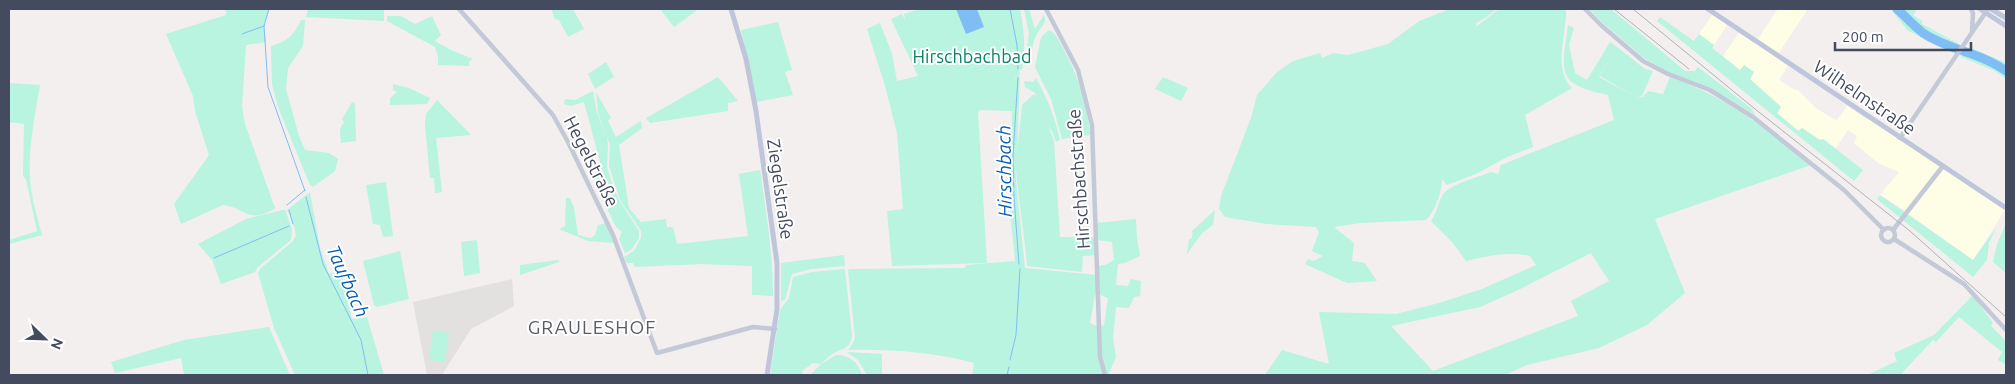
<svg xmlns="http://www.w3.org/2000/svg" width="2015" height="384" font-family="Ubuntu,sans-serif">
<style>
.commercial{fill:#fefde6}
.education{fill:#e3e0e0}
.green{fill:#b8f4df;fill-rule:evenodd}
.water{fill:#81bdf5}
.lines{fill:none;stroke-linecap:round;stroke-linejoin:round}
.stream{stroke:#81bdf5;stroke-width:1}
.river{stroke:#81bdf5;stroke-width:9}
.tertiary{stroke:#c4c9d8;stroke-width:4.5}
.secondary{stroke:#bfc5da;stroke-width:5}
.rail{stroke:#b0b1ba;stroke-width:1}
.labels{text-anchor:middle;dominant-baseline:central;stroke-width:4;stroke-linejoin:round;paint-order:stroke}
.park-label{font-size:18px;fill:#0d8267;stroke:#fff}
.street-label{font-size:18px;fill:#454b5e;stroke:#fff}
.water-label{font-size:19px;font-style:italic;fill:#005fb6;stroke:#fff}
.neighbourhood-label{font-size:19px;letter-spacing:1px;fill:#5a5c65;stroke:#fff}
</style>
<rect width="100%" height="100%" fill="#f2efee"/>
<path class="commercial" d="M1778,9H1808L1776,57L1788,66L1779,80L1795,90H1798L1816,108L1832,118L1837,120L1847,106L1868,120L1870,118L1941,166L1906,211L1880,195L1899,172L1878,163L1854,143L1857,136L1848,130L1836,148L1823,139L1820,140L1802,128L1799,131L1777,113L1781,107L1750,79L1754,73L1740,70L1723,56L1739,33L1755,43Z
M1712,15L1727,25L1714,45L1699,34Z
M1943,168L2005,210L1973,260L1907,213Z"/>
<path class="education" d="M512,279L514,306L471,329L442,375H427L413,302Z"/>
<path class="green" d="M226,9H269L264,26L266,42L246,45L242,106L245,124L275,208C249,226 243,206 223,205L181,224L174,204L209,155L195,111L193,96L166,34L226,15Z
M308,9H384V21L306,17Z
M551,9H573L584,29L568,37L559,20L555,19Z
M660,9H695L696,11L674,27Z
M919,9H1020C1024,29 1026,49 1022,69L1019,70L1020,75L1013,79L1020,77L1016,181L1025,268L1097,275L1098,266L1105,265L1114,260L1112,242L1097,240V255L1083,256L1082,272L1027,266C1025,238 1020,210 1017,182C1015,157 1020,130 1022,105L1034,94L1037,97L1035,93L1025,87L1024,81L1033,82L1036,78C1047,98 1055,117 1060,140L1056,142L1052,131L1049,127L1054,141L1060,237H1096V223L1136,219L1137,238L1140,256L1125,263L1118,264L1116,285L1128,286L1131,279L1141,281L1140,296L1134,297L1129,308L1116,307L1113,339L1116,357L1108,375H972L974,363C934,352 889,349 848,350L853,343L855,337L848,270L850,269L965,268L966,265L1015,261L1010,213L1012,111L981,110L978,112L987,263L892,266L887,211L903,209L897,133L885,86L867,29L880,23L892,54L897,81L918,76L891,19L902,14L905,20L904,14ZM1098,294L1108,298L1104,325L1099,327L1090,323L1095,295Z
M1024,9H1029L1035,29L1044,15C1048,24 1039,28 1036,36C1031,46 1033,57 1025,66L1029,34Z
M1450,9H1497L1485,18L1476,23L1477,26L1499,9H1566C1567,35 1552,67 1572,88L1525,115L1533,147L1507,157L1478,173L1447,185L1442,179C1442,191 1435,212 1426,220L1360,223L1334,227L1354,243L1352,261L1365,263L1377,281L1347,283L1305,264L1308,259L1314,261L1323,256L1312,251L1319,232L1316,227L1267,224L1225,217L1219,209L1221,196L1251,118L1257,95L1276,73L1293,61L1320,53L1322,58L1333,53L1348,55L1388,44L1419,21Z
M1589,9H1611L1685,71H1695L1698,67L1752,109L1755,115L1714,90L1669,73L1644,58L1603,23Z
M1891,9H1917L1913,15L1922,21V24L1959,44L1953,53L1907,30Z
M387,16H401L415,24L432,16L441,35L435,41L451,50L473,59L469,62V66L438,65V56L435,47L387,21Z
M1660,17L1694,41L1699,34L1714,45L1712,48L1740,70L1744,65L1754,72L1750,79L1781,107L1777,113L1798,131L1802,128L1820,140L1823,139L1863,170L1854,181L1657,21Z
M301,20H305L303,46L288,68L286,89L299,136L305,150L329,153L338,159L335,171L313,187L310,185L278,107L272,84L271,46C287,42 295,34 301,20Z
M778,22L792,70L785,72L793,95L756,102L741,30Z
M1568,25L1574,28L1569,45L1575,73L1587,80L1610,42L1617,47L1599,77L1636,97L1600,76L1617,47L1645,69L1653,71L1642,96L1636,98L1643,97L1648,91L1663,94L1670,77C1726,97 1766,128 1811,165L1655,219L1685,293L1647,325L1599,348L1527,365L1505,375H1265L1282,350L1329,364L1319,312L1396,314L1439,303L1482,289L1536,265L1530,256C1508,251 1488,256 1466,261L1453,243L1431,221C1437,213 1437,205 1442,196C1447,185 1479,177 1491,172L1498,174L1501,165L1614,120L1608,95C1555,84 1562,73 1568,25ZM1591,253L1609,281L1571,301L1578,316L1433,371L1391,326L1480,307L1516,291Z
M1049,30C1056,33 1059,41 1063,48C1078,76 1088,103 1090,135L1062,139L1051,99L1035,67L1040,41L1042,36Z
M1969,47L2006,63V79L1995,71L1961,57Z
M606,62L614,77L595,89L588,74Z
M718,77L738,101L728,103V111L650,123L646,118Z
M1163,77L1188,88L1181,101L1155,89Z
M9,83L40,85C35,116 28,147 30,178C31,197 37,216 42,235L9,244V240L37,231L26,179L23,176L24,124L9,122Z
M393,84L409,88L430,98L427,104L390,105V98L397,92L393,90Z
M593,91L597,113L607,137L608,145L607,167L613,186L619,200L639,231V238L632,249L625,253L619,239L622,232L616,227L602,198L606,191L593,177L603,173L584,102L571,106L564,104L565,99L575,100Z
M596,92L611,118L608,121L616,137L641,121L642,128L619,145L629,208L641,222L666,219L667,227H673L677,244L748,236L739,174L760,170C766,212 773,253 773,296L752,295V266L701,264L635,267L633,263H627L624,257L634,251L641,238V231L620,200L609,166L610,145L598,113Z
M437,100L471,135L436,138L442,192L435,193L434,178H430L425,125L426,114Z
M352,102L355,104L356,141L341,143L340,129L344,122L342,119Z
M386,182L393,236L383,237L380,225L373,224L366,185Z
M310,192L320,248L329,274L341,272L352,319L367,317L384,375H295L274,328L258,273L261,268L293,241L296,236L293,222L287,210Z
M1880,195L1973,260L1996,228L1989,243L1987,260L1973,277L1877,199Z
M566,198H570L574,208L578,235L591,238L595,235L598,225L606,223L614,243L588,241L559,229L565,226Z
M283,210H285L292,229L291,240L258,267L255,272L221,284L212,260L198,244L246,219Z
M1215,210L1213,225L1202,233L1187,254L1189,239H1191L1193,233L1191,232Z
M2006,223V273L1993,262L1997,244Z
M477,240L480,273L464,276L461,242Z
M400,251L409,299L377,307L374,305L363,261Z
M844,255L845,266L811,269L792,274L785,300L781,301V263Z
M559,260V262L520,275V265Z
M843,269L845,270L852,336C850,350 841,348 831,355C828,357 824,361 821,364L813,363L802,371L803,375H770L780,310L789,298L793,277L812,272Z
M1973,295L1993,323L1991,326L2006,341V365L1998,360L2002,352L1959,317L1936,342L1933,340L1900,375H1867L1897,361L1894,353L1934,335Z
M269,327L290,375H184L181,358L115,373L111,362L184,340Z
M433,330L449,333L445,362L429,360Z
M847,352L882,354V375H867L858,360Z
M836,355C850,355 858,362 862,375H810L821,364Z"/>
<path class="water" d="M956,9H977L984,27L966,34Z"/>
<g class="lines">
<path class="stream" d="M269,9L264,26L268,87L305,191
M1010,9L1017,45L1018,69
M242,34L264,26
M1018,77L1013,155L1014,198L1019,264
M306,197L323,264L361,340L368,375
M287,205L305,190
M289,210L293,224
M214,258L289,226
M1010,360L1016,335L1020,269
M1007,375L1009,367"/>
<path class="river" d="M1897,9C1905,16 1914,26 1923,33C1948,50 1982,53 2006,71"/>
<path class="tertiary" d="M459,9L553,115L568,142L613,235L657,353L753,327L775,329
M1046,9L1078,70L1092,125L1100,357L1105,375
M1585,9L1602,26L1643,61L1668,74L1710,90L1753,117L1844,190L1884,230
M1971,9L1973,13L1972,31
M1900,138L1988,9
M1881 235a7 7 0 1 1 14 0a7 7 0 1 1-14 0Z
M1893,230L1943,166
M1894,239L1964,284L2006,330"/>
<path class="secondary" d="M731,9L746,59L756,111L777,263V309L767,375
M1708,9L2006,208
M1980,9L2006,26
M1991,9L2006,18"/>
<path class="rail" d="M1614,9L1689,69
M1633,9L1755,109L1910,231L2006,317"/>
</g>
<g class="labels">
<g class="park-label">
<text x="972" y="56">Hirschbachbad</text>
</g>
<g class="street-label">
<text transform="translate(1865 97) rotate(34)">Wilhelmstraße</text>
<text transform="translate(592 161) rotate(63)">Hegelstraße</text>
<text transform="translate(1078 179) rotate(-94)">Hirschbachstraße</text>
<text transform="translate(781 189) rotate(82)">Ziegelstraße</text>
</g>
<g class="water-label">
<text transform="translate(1004 171) rotate(-91)">Hirschbach</text>
<text transform="translate(348 281) rotate(66)">Taufbach</text>
</g>
<g class="neighbourhood-label">
<text x="592" y="327">GRAULESHOF</text>
</g>
</g>
<rect width="2015" height="384" fill="none" stroke="#454b5e" stroke-width="20"/>
<g transform="translate(45 339) rotate(113)" stroke="#ffffff" stroke-width="4" paint-order="stroke">
<path d="M0-4L9 19L0 12L-9 19Z" fill="#454b5e"/>
<text y="-8" font-size="14" font-weight="bold" text-anchor="middle" fill="#454b5e">N</text>
</g>
<path d="M1835 42v8h136v-8" fill="none" stroke="#454b5e" stroke-width="2.5"/>
<text x="1842" y="42" font-size="15" fill="#454b5e" stroke="#ffffff" stroke-width="4" paint-order="stroke">200 m</text>
</svg>
